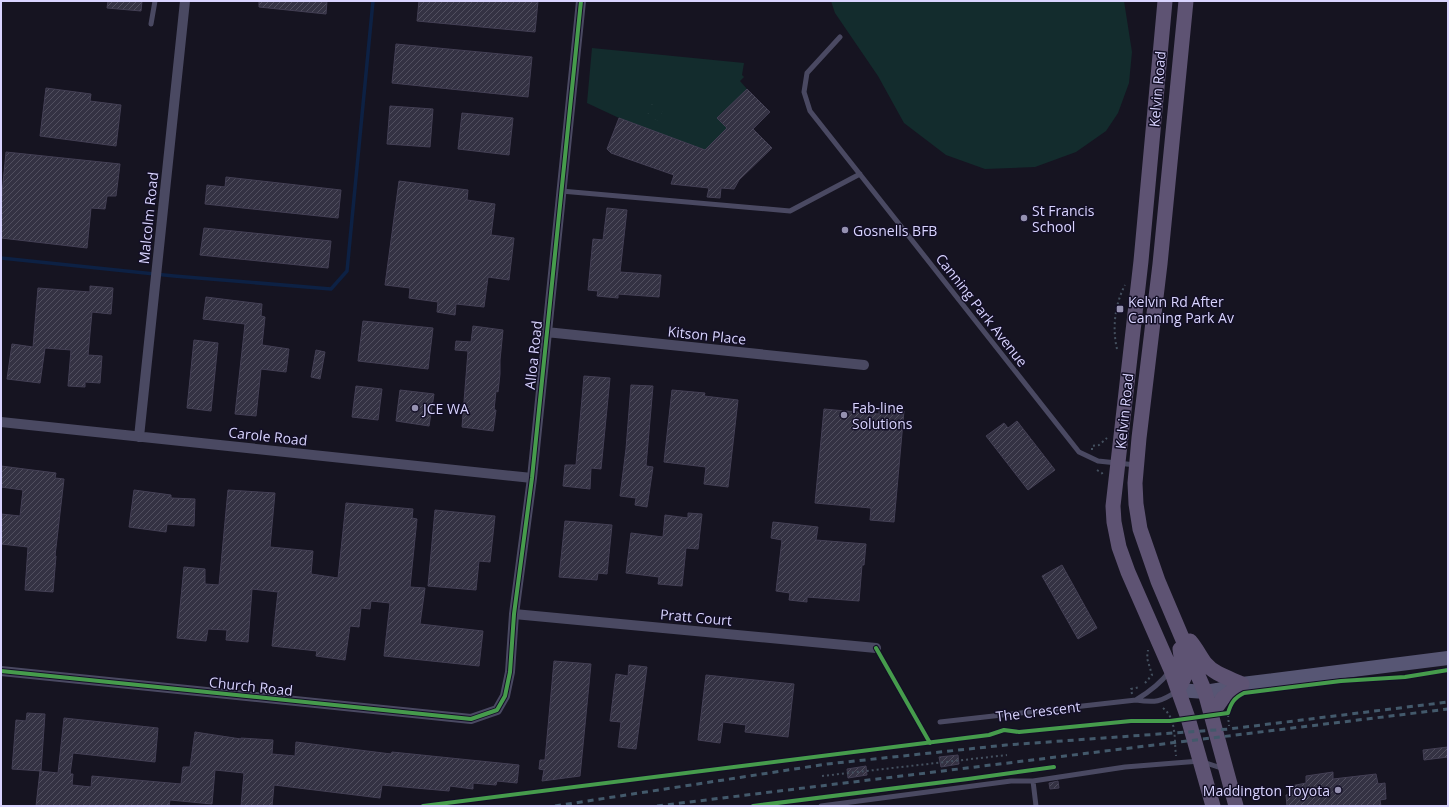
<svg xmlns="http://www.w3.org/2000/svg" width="1449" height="807" font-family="'Open Sans',sans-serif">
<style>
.grass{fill:#132c2d}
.park{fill:url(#park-crowns)}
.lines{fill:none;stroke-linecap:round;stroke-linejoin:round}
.stream{stroke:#0d2144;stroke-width:3.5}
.building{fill:url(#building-hatch);stroke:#433f54}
.path{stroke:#44505f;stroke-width:2;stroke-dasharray:2 3;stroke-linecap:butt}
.lane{stroke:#4a4962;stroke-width:5}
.street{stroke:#4a4962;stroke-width:10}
.secondary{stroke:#575674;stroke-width:14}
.primary{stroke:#5e5373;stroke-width:15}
.rail{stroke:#43596b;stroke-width:3;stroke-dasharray:6 5;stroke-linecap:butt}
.cycleway-casing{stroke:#130f26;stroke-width:6}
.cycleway{stroke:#469c4c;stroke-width:4}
.poi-dot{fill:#9591b1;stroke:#130f26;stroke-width:1.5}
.labels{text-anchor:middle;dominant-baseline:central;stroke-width:3;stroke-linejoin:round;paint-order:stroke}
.street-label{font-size:14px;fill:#d9d4ff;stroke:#130f26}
.poi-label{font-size:14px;fill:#d9d4ff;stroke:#130f26;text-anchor:start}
</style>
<defs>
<pattern id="park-crowns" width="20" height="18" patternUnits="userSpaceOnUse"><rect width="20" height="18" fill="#132c2d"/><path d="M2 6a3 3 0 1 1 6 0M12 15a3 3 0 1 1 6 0" fill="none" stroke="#354a4c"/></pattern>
<pattern id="building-hatch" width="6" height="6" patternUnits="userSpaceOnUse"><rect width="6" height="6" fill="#343243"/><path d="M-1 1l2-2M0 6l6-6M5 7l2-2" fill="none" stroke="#514f5f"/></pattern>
</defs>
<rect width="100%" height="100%" fill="#161421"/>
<path class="grass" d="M831,1H1124L1132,52L1129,83L1118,113L1106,131L1076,152L1035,167L985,169L946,155L904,123L878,76L835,13Z
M592,48L744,63L742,75L744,77L740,81L747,89L727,128L705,150L619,118L587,103Z"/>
<path class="park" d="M651,104L663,109L659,121L647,116Z"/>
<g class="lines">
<path class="stream" d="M1,258L174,276L331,289L347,271L373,1"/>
</g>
<path class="building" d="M108,1H142L141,11L107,8Z
M259,1H327L326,14L259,7Z
M419,1H538L535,32L417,21Z
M396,44L532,57L528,97L392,83Z
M46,88L91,94L90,101L121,105L116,146L40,136Z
M747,89L770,112L753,129L772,148L739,180L734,189L721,188L720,198L707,197L709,188L671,184L674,175L611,153L607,149L619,118L705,150L727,128L717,118Z
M390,106L433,109L430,147L387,144Z
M462,113L513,118L509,155L458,149Z
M6,152L120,164L116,196H107L105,209L91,208L87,248L1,238V204Z
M226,177L341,190L338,218L205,204L207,185L225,187Z
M399,181L468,190L467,200L495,204L491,235L514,238L509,280L488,277L484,307L456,304L455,315L437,312L438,302L409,298L410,288L385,285Z
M607,208L627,210L620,272L661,275L659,297L618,294V298L597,296L598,291L588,290L593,239L603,240Z
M204,228L331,241L328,268L200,255Z
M90,286L113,288L111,314L92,312L88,355L102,356L100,383L85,382V387L68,386L71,350L45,348L40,383L7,379L12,344L33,347L38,288L90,292Z
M206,297L262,304L261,316L265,317L262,345L289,349L286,372L261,369L256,416L235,414L245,324L203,319Z
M363,321L433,328L428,369L358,361Z
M473,326L503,330L500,360V374L498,392L496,391L494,410H496L493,431L462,427L468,351L455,350L456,341L471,342Z
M194,340L218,343L211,411L187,408Z
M316,350L325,352L320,379L311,377Z
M584,376L610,378L601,469L591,468L590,489L563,486L565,465H576Z
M631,385L653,386L646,466L653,467L647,507L635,505L636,498L620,496L626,449Z
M356,386L382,389L378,420L352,417Z
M400,390L434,394L429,426L396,421Z
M672,390L705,393L704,396L738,400L728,487L704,484L706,467L664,462Z
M879,408L904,411L894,522L870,520L871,508L815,503L824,409L879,414Z
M1017,421L1055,470L1028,490L986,436L1004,423L1008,428Z
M1,466L56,473L55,478L64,479L55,556H56L53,592L25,590L28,547L1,544V514L20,516L23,490L1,487Z
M134,490L171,495V498L195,499L194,526L167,524L166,532L129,527Z
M228,490L275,493L270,547L313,551L311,574L338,578L346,503L413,509L412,518L417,519L410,587L425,588L420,624L483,631L479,666L384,656L390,603L371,601L370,609L361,608L359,627L350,626L345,660L316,656L317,651L272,646L278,592L252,589L248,642L226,640L227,630L208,629L206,641L177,638L184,567L205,569V584L219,585Z
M435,510L495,516L490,562L479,561L476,590L428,586Z
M688,513L702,514L698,549L686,548L682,586L658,584L659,577L626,573L631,533L663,537L665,515L688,518Z
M565,521L612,525L607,574L598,573L597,580L559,577Z
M773,522L818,527L816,540L866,544L864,565H862L859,601L807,597V602L789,600L790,593L776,591L782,540L771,538Z
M1062,565L1097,628L1078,639L1042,576Z
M554,661L591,664L580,776L542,781L544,770L539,769L540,760H545Z
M629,665L647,667L636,749L618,747L621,722L610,721L616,674L628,676Z
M706,675L794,684L788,737L745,732L746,725L723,722L720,743L698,740Z
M27,713L45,714L41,771L12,769L16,720L26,721Z
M64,718L158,728L155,762L73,753L70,774H73L72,785L91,787L92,776L181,784L183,767H190L195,732L241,739V738L273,740L272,754L295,756L296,742L391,754L392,752L519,765L517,783L497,781L496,785L473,783V789L450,786L449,791L382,785L380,798L274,785L272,806H241L244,773L215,770L212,804L170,800L169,806H36L40,771L58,773Z
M1448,747V757L1424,760L1423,750Z
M958,755L959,764L941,767L939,757Z
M866,766L867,775L848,778L847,769Z
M1333,772V779L1376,774L1378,784L1385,783L1386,799L1380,800L1381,806H1287L1286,795L1292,794L1291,786L1306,783V776Z
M1058,781L1059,788L1050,789L1049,783Z"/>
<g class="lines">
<path class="path" d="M1117,349C1112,328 1115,304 1125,285
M1092,450V446L1099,445L1107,438
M1097,470L1102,473L1103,476
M1145,683L1152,675L1147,658L1148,650
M1132,694L1131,689L1140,687
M1163,708C1177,719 1174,740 1176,756
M1228,715L1229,726
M822,776L1007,755"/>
<path class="lane" d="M151,24L155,1
M840,37L807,73L804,92L810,111L1079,452L1098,461L1136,465
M561,191L790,211L860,174
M1136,700C1149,692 1160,684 1169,672
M940,722L1136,700C1155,703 1161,702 1177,691
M1033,781L1036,806
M821,806L1011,781H1033L1125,767L1200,761L1224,769"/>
<path class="street" d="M546,332L864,365
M1,422L532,478
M139,437L185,1
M514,614L876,648
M1,671L471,719L497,710L505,696L510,672L514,614L532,478L581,1"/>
<path class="secondary" d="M1178,690L1205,692L1217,690L1242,684L1448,658"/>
<path class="primary" d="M1165,1L1141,261L1113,506L1114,522L1119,547L1128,572L1171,670L1178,690L1188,718L1213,806
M1186,1L1160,264L1139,438L1135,483L1136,504L1140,529L1158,581L1205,692L1236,806
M1190,641C1196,648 1200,656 1205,663C1214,674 1229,678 1242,684L1223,698L1211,715
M1178,690L1184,678L1180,649"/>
<path class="rail" d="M555,806L827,764L1006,745L1229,729L1448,702
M657,806L1448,709"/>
<g class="cycleway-casing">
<path id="cycleway" d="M876,648L930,743
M1,671L471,719L497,710L505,696L510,672L514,614L532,478L581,1
M423,806L989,735L1004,730L1019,732L1131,721H1170L1228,713C1231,703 1234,698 1244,693L1341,681L1405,677L1448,670
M753,806L968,779L1054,767"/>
</g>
<use href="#cycleway" class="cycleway"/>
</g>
<g class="poi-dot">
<circle cx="1024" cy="218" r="4"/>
<circle cx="845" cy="230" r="4"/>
<rect x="1116" y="305" width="8" height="8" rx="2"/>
<circle cx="415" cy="408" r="4"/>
<circle cx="844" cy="415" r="4"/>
<circle cx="1338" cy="790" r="4"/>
</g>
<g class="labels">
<g class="street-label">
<text transform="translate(1157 89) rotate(-85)">Kelvin Road</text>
<text transform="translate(148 218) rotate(-84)">Malcolm Road</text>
<text transform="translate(982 310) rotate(52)">Canning Park Avenue</text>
<text transform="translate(707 335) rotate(6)">Kitson Place</text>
<text transform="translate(533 355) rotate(-84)">Alloa Road</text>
<text transform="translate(1124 411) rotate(-84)">Kelvin Road</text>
<text transform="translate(268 436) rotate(6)">Carole Road</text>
<text transform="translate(696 617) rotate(5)">Pratt Court</text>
<text transform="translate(251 686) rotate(6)">Church Road</text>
<text transform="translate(1038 711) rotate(-7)">The Crescent</text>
</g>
<g class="poi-label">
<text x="1032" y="210">St Francis<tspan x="1032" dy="16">School</tspan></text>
<text x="853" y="230">Gosnells BFB</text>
<text x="1128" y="301">Kelvin Rd After<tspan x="1128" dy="16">Canning Park Av</tspan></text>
<text x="852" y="407">Fab-line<tspan x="852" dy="16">Solutions</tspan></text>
<text x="423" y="408">JCE WA</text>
<text x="1330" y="790" text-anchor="end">Maddington Toyota</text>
</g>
</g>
<rect width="1449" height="807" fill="none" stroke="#d9d4ff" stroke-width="4"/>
</svg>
